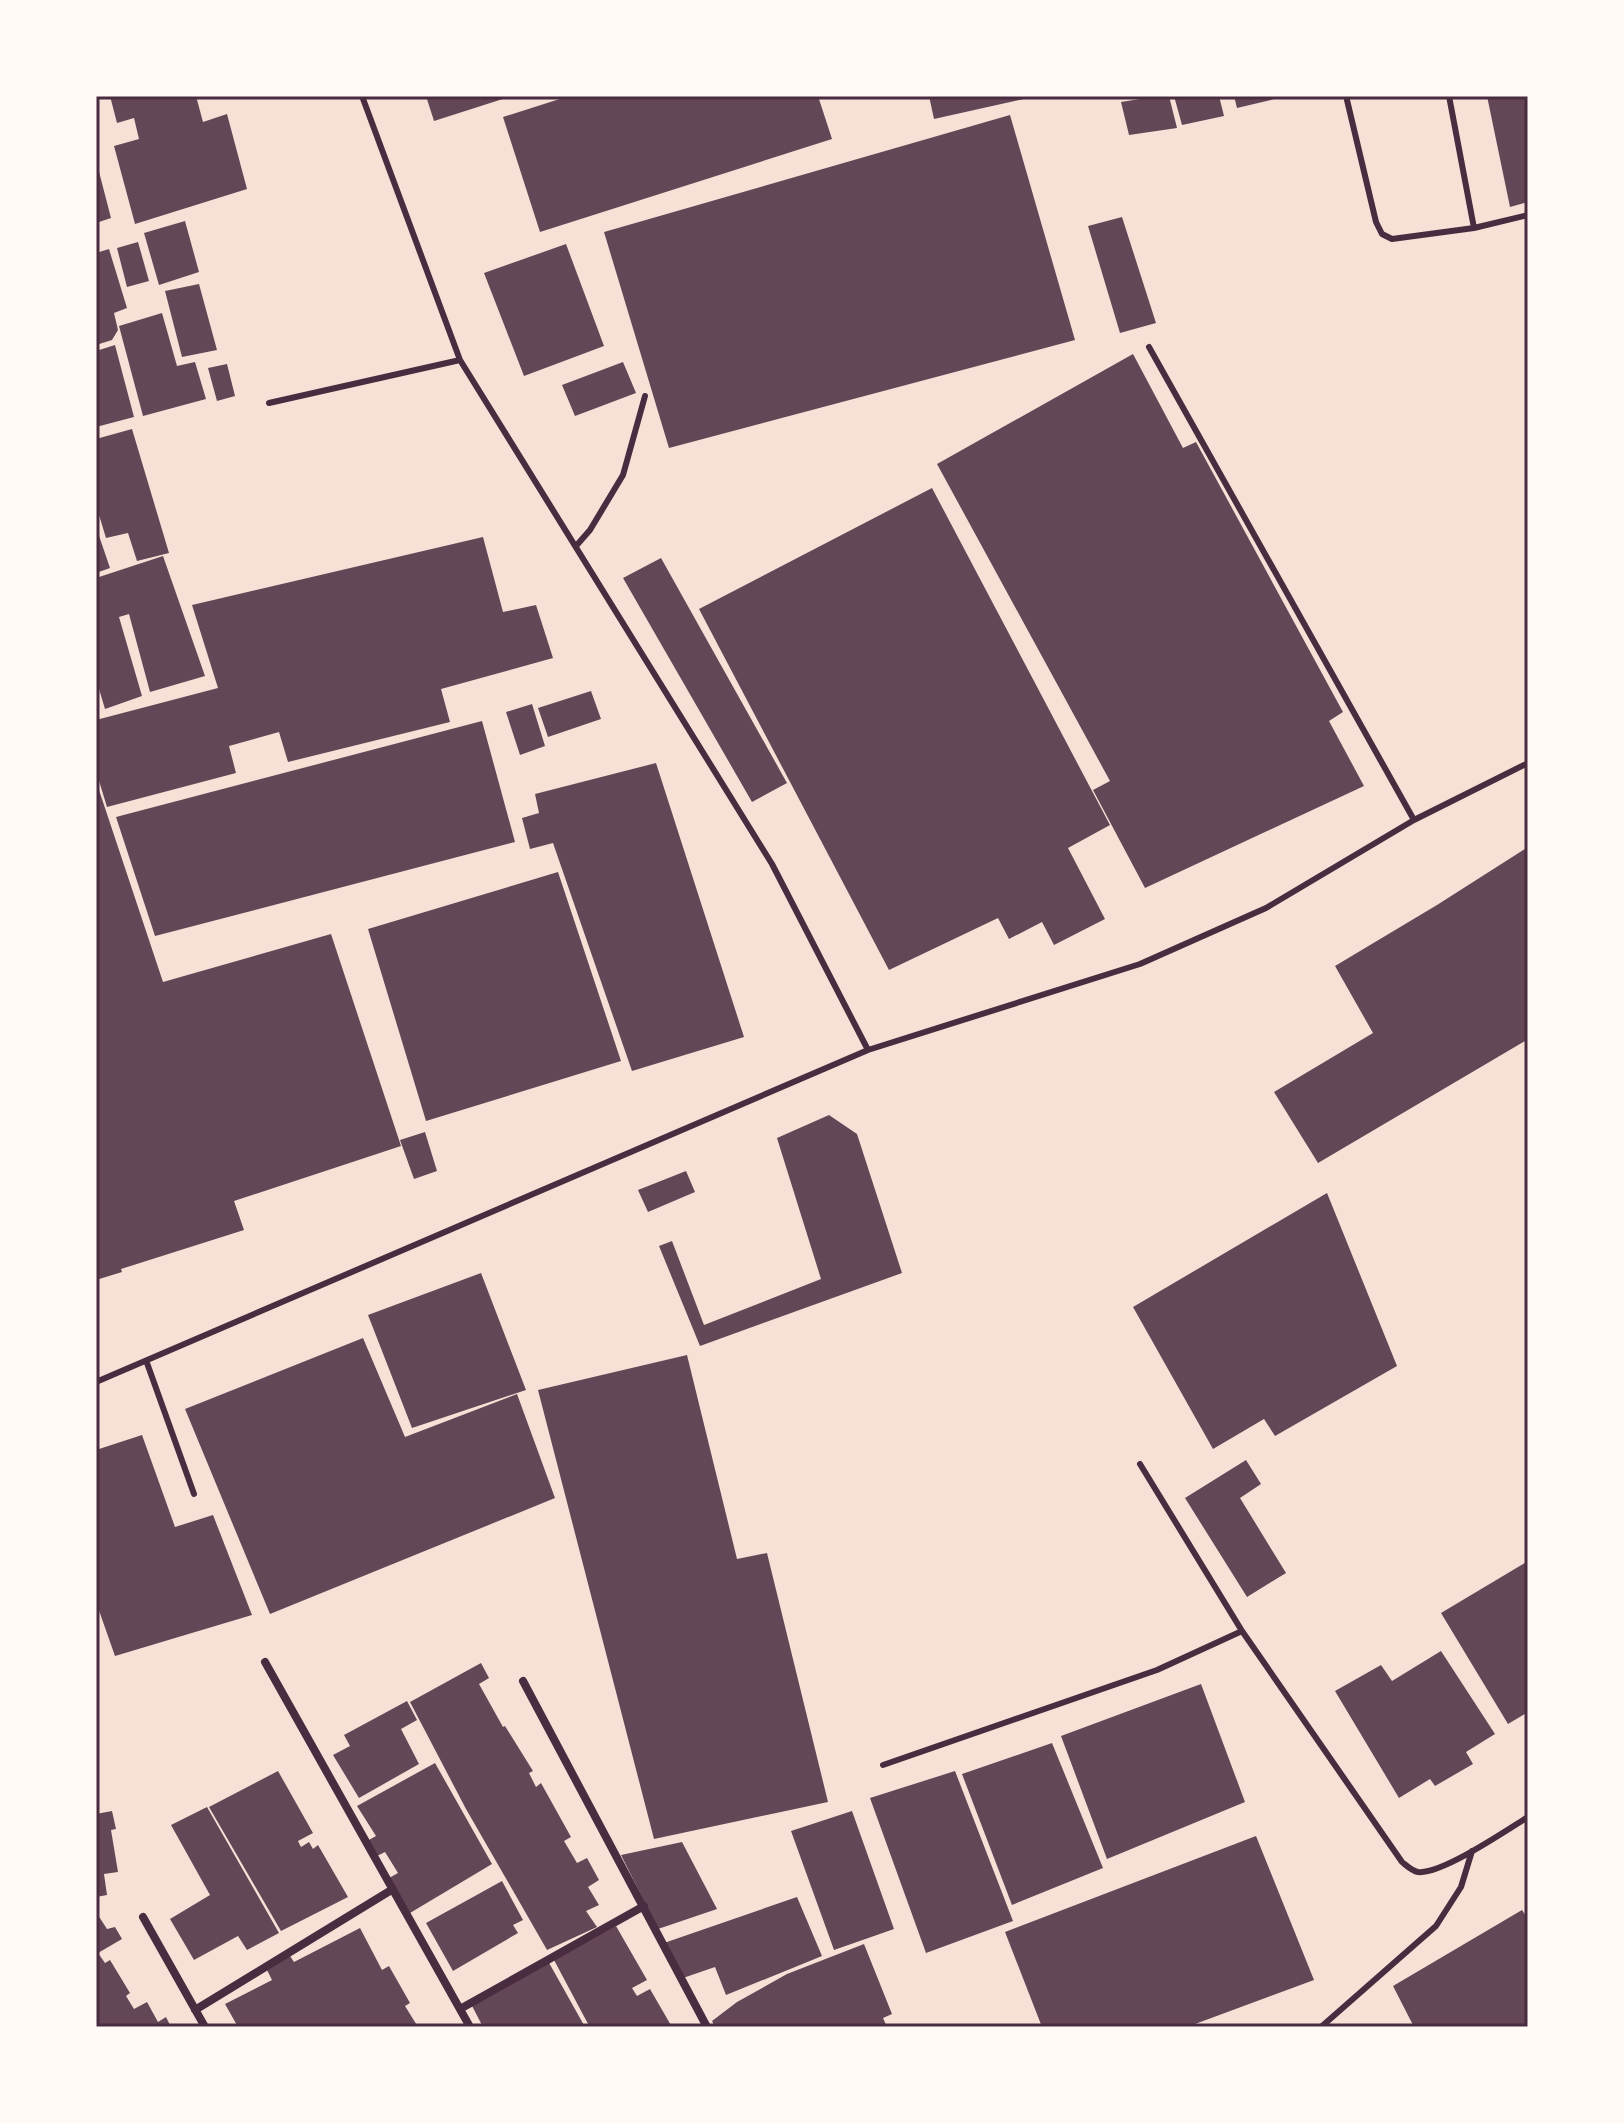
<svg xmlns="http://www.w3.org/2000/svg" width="1624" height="2123" font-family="Lato,sans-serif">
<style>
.building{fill:#644757}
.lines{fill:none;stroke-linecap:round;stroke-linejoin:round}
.service{stroke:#4a2c40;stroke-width:6}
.minor{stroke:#4a2c40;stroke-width:8}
.neatline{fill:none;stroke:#4a2c40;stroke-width:3}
</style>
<rect width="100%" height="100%" fill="#f7e1d7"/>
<path class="building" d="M110,96H196L203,122L227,114L247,189L135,224L114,146L139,139L134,118L117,123Z
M426,96H509V97L434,121Z
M569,96H818L832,139L540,232L503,117Z
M929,96H1033V97L934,119Z
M1159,96H1169L1177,128L1129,135L1121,102Z
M1174,96H1219L1224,116L1182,125Z
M1234,96H1283V97L1237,108Z
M1487,96H1528V202L1510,207Z
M1010,115L1075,340L669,448L604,232Z
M97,164L111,218L96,223V165Z
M1122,217L1156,323L1120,333L1088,226Z
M185,221L199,272L159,285L144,233Z
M138,242L149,281L127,287L117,248Z
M566,244L604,346L524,376L484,273Z
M109,249L127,308L114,313L118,330L112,340L96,345V253Z
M199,284L217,350L182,357L165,291Z
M162,313L177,366L195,362L206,399L143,416L119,326Z
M115,345L134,417L96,427V351Z
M1133,354L1183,448L1196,442L1343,712L1329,721L1364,786L1145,888L1093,790L1110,781L937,464Z
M623,362L636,393L575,416L562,385Z
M227,364L235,396L217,401L208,368Z
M132,429L169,553L137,561L128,533L106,538L96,505V439Z
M932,488L1110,825L1068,848L1105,919L1054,945L1042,922L1009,939L998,918L889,970L699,609Z
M96,527L110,568L96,573Z
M483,537L503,612L536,605L553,658L441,689L450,722L288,762L279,732L229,746L236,773L107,807L96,771V720L218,688L192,605Z
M163,556L205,676L150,692L129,614L119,617L142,696L105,709L96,679V578Z
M661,558L787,783L752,802L623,578Z
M591,691L601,719L548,737L538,708Z
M532,704L545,746L520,755L506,712Z
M482,721L515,842L155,936L116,817Z
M656,763L744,1037L632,1071L553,843L530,849L522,818L539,813L535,794Z
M96,781L163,982L331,934L401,1146L234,1201L244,1230L121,1269L122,1272L96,1280Z
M1528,847V1047L1525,1041L1318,1163L1274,1092L1373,1033L1335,966L1437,905Z
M558,872L621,1061L426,1121L368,929Z
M829,1115L857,1134L902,1273L700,1346L659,1246L672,1241L704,1325L821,1279L777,1138Z
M425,1132L437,1171L414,1179L400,1140Z
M686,1171L695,1192L648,1212L638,1190Z
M1327,1193L1397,1366L1275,1436L1264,1419L1213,1449L1133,1307Z
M481,1273L526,1390L412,1428L368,1315Z
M363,1338L405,1437L517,1394L555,1498L270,1614L185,1409Z
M687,1355L737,1559L767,1553L828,1802L654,1839L538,1390Z
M142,1435L175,1527L213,1515L252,1615L115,1656L96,1602V1450Z
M1246,1460L1261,1484L1240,1498L1286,1573L1247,1597L1185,1498Z
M1528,1561V1712L1508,1724L1441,1613Z
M1441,1651L1495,1734L1466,1752L1473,1764L1435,1786L1430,1779L1399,1798L1335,1691L1381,1665L1392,1681Z
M481,1663L489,1678L479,1684L503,1727L505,1726L533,1771L529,1773L536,1787L541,1783L571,1837L564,1841L577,1863L587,1858L599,1880L588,1887L599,1905L586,1911L597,1927L547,1950L466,1809L410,1702Z
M1201,1684L1245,1802L1107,1859L1061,1736Z
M407,1701L417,1720L401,1729L419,1764L359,1798L333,1755L350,1746L344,1735Z
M1052,1743L1103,1868L1012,1905L962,1774Z
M435,1763L492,1864L410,1913L389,1878L398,1873L385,1852L377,1856L367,1841L376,1836L357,1806Z
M278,1771L313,1833L298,1841L301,1847L309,1842L313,1849L318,1845L348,1897L281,1931L209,1807Z
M955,1771L1013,1921L926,1953L870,1798Z
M207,1807L279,1933L247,1950L238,1936L194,1960L170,1919L210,1895L171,1825Z
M112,1811L116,1829L111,1830L118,1872L104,1874L107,1895L96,1897V1814Z
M852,1811L894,1929L834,1950L791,1831Z
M1256,1836L1314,1980L1187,2027H1042L1005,1932Z
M682,1842L717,1909L658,1929L621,1855Z
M502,1881L523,1920L513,1925L518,1933L453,1971L426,1923Z
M797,1897L822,1956L726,1995L715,1967L683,1978L664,1943Z
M1522,1910L1528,1919V2027H1414L1393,1986Z
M96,1912L107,1929L115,1927L122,1939L98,1953L105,1963L110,1960L130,1993L126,1996L134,2009L147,2002L158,2022L166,2017L171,2027H96Z
M616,1926L647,1980L632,1988L637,1996L650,1989L672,2027H590L587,2022L554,1960Z
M360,1928L382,1970L389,1966L410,2003L405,2006L418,2027H238L225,2004L272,1980L266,1968L290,1956L294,1962Z
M864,1944L892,2014L883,2018L887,2027H715L712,2021L737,2002L787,1974Z
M548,1961L585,2027H483L471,2004Z"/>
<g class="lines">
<path class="service" d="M362,96L460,360L772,864L868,1050
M1449,96L1474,228L1528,215
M1347,100L1376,222L1382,234L1392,239L1474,228
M1149,347L1414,820
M269,403L460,360
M576,546L590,530L623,475L645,396
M147,1363L194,1494
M96,1382L868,1050L1140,964L1266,908L1414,820L1528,763
M1140,1464L1242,1631L1402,1862C1407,1866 1412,1871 1418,1872C1441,1875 1507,1830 1528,1817
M883,1765L1157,1670L1242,1631
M1321,2027L1436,1926L1461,1887L1472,1851"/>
<path class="minor" d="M265,1662L470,2027
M523,1681L707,2027
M143,1917L205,2027
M460,2009L644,1906
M195,2010L393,1889"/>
</g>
<rect width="1624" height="2123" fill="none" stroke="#fffaf5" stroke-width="196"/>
<rect x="98" y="98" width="1428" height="1927" class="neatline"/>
</svg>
